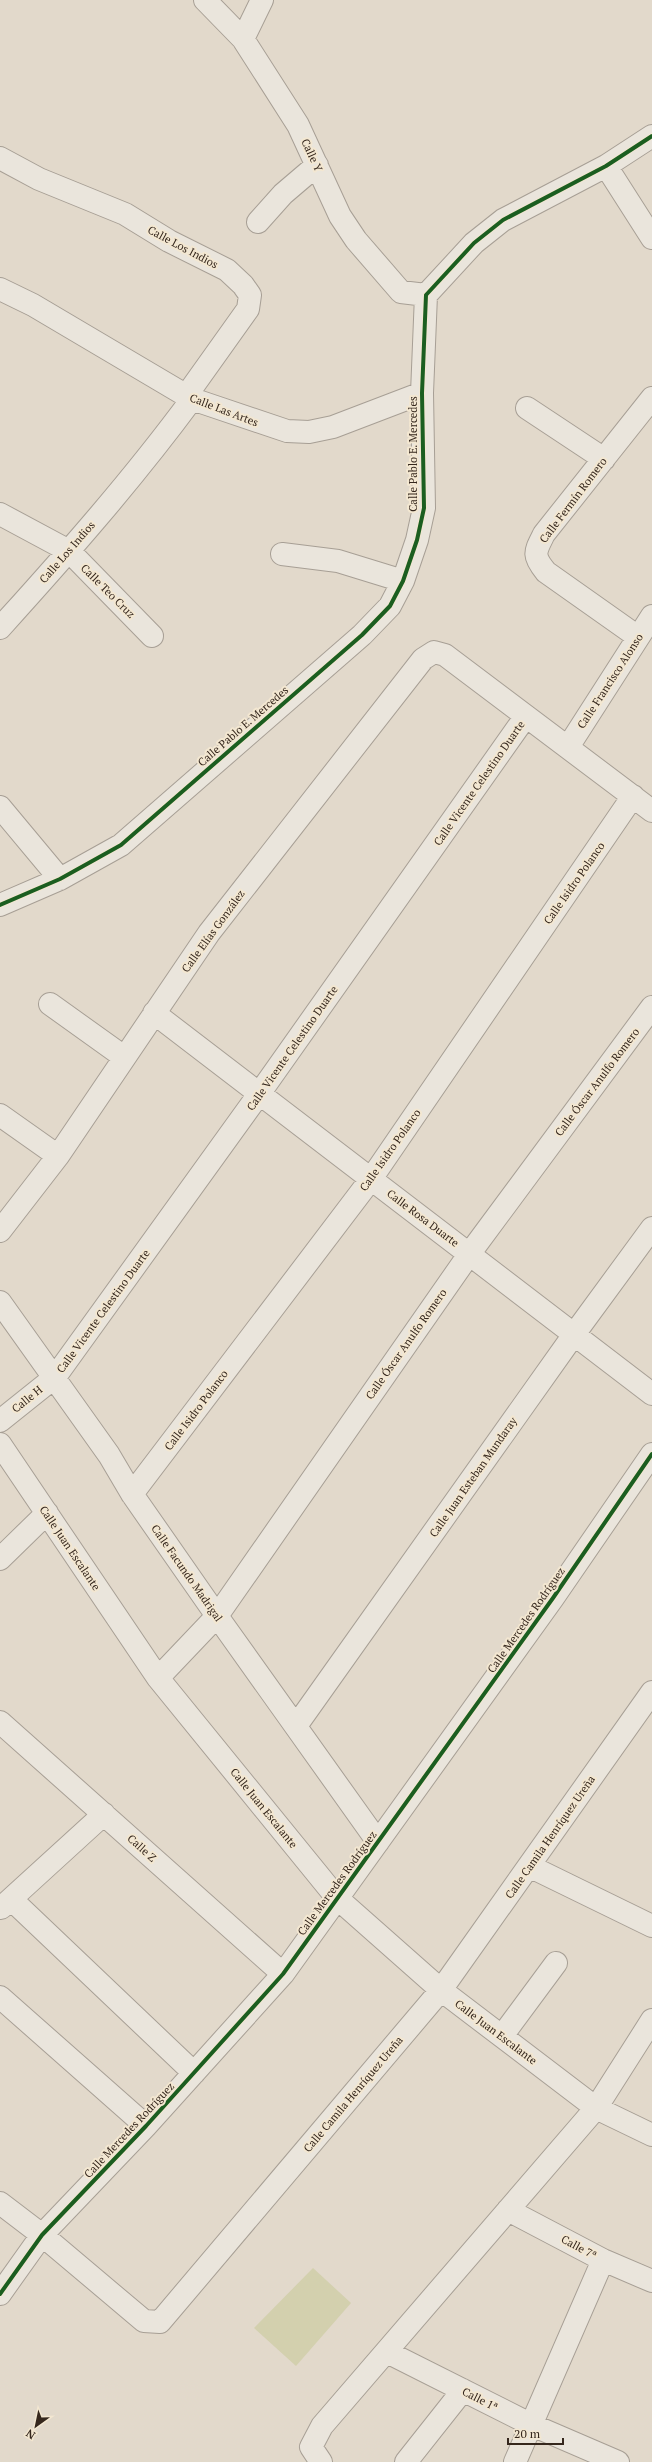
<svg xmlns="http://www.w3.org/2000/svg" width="652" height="2462" font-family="'PT Serif',serif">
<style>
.green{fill:#d3d0ae}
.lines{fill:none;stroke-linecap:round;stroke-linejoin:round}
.minor-casing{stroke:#a79f95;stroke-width:24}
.minor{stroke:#eae5dc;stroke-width:22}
.cycleway-casing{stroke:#f3e7d1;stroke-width:6}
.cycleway{stroke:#1b5e20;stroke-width:4}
.labels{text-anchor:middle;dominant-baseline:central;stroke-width:4;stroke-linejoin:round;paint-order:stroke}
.street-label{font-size:11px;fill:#35271d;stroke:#f3e7d1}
</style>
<rect width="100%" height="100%" fill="#e2d9cb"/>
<path class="green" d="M313,2268L351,2303L296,2366L254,2328Z"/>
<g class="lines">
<g class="minor-casing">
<path id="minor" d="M205,0L243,39L298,125L340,216L356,240L401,292L426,295
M243,39L262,0
M0,158L39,179L125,214L169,241L227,270L243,285L250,295L248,309L186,396
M606,166L652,238
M258,222L283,194L317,165
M0,289L33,305L192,399L287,431L309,432L333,427L422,393
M527,408L604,459
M0,514L69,551L152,636
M282,554L338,561L403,581
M0,628C67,554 133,479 192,399
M638,637L546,572C532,555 535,552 544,534L652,398
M568,747L652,616
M0,807L60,879
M0,905L60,879L121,845L362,635L390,606L403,581L417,540L424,508L422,393L426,295L474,243L503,220L606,166L652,136
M50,1004L124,1057
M154,1013L652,1394
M0,1115L58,1156
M0,1231L58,1156L209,933L423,659L434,652L445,655L652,811
M0,1302L109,1455L132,1494L217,1616L378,1842
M0,1421L55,1377L259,1094L526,716
M0,1444L158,1678L337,1898L441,1990L596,2108L652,2135
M132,1494L371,1179L633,796
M0,1559L47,1513
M158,1678L217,1616L470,1253L652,1007
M0,1722L283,1974
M296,1726L575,1333L652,1228
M529,1866L652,1926
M11,1899L194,2073
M1,1908L104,1814
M0,1997L146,2126
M502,2036L556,1963
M0,2203L42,2235L144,2321L160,2322L441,1990L652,1692
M508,2210L603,2260L652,2281
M0,2294L42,2235L146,2126L283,1974L553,1598L652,1454
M387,2352L532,2425L618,2462
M321,2462L311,2447L322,2426L596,2108L652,2020
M406,2462L463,2390
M515,2462L603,2260"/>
</g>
<use href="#minor" class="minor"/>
<g class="cycleway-casing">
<path id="cycleway" d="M0,905L60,879L121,845L362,635L390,606L403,581L417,540L424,508L422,393L426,295L474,243L503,220L606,166L652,136
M0,2294L42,2235L146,2126L283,1974L553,1598L652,1454"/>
</g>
<use href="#cycleway" class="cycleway"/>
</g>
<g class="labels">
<g class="street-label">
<text transform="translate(312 155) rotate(65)">Calle Y</text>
<text transform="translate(183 247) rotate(28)">Calle Los Indios</text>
<text transform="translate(224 410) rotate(21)">Calle Las Artes</text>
<text transform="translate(413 454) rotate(-90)">Calle Pablo E. Mercedes</text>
<text transform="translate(573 500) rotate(-53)">Calle Fermín Romero</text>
<text transform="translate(67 552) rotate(-49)">Calle Los Indios</text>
<text transform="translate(108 591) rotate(45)">Calle Teo Cruz</text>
<text transform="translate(610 681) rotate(-57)">Calle Francisco Alonso</text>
<text transform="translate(243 726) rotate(-41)">Calle Pablo E. Mercedes</text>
<text transform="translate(479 783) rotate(-55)">Calle Vicente Celestino Duarte</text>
<text transform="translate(574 883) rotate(-55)">Calle Isidro Polanco</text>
<text transform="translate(213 931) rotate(-54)">Calle Elías González</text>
<text transform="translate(292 1048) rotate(-55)">Calle Vicente Celestino Duarte</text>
<text transform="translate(597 1082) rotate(-53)">Calle Óscar Anulfo Romero</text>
<text transform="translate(390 1150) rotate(-55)">Calle Isidro Polanco</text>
<text transform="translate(423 1218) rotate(37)">Calle Rosa Duarte</text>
<text transform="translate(103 1311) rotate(-54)">Calle Vicente Celestino Duarte</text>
<text transform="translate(406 1344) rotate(-55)">Calle Óscar Anulfo Romero</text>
<text transform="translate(27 1399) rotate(-39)">Calle H</text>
<text transform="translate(196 1410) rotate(-53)">Calle Isidro Polanco</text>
<text transform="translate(473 1477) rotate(-55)">Calle Juan Esteban Mundaray</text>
<text transform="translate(70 1548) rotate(56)">Calle Juan Escalante</text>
<text transform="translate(187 1573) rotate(55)">Calle Facundo Madrigal</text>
<text transform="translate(526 1620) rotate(-55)">Calle Mercedes Rodríguez</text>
<text transform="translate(264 1808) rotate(51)">Calle Juan Escalante</text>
<text transform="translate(550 1837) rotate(-55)">Calle Camila Henríquez Ureña</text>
<text transform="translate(142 1848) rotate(42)">Calle Z</text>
<text transform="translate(337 1883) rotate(-54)">Calle Mercedes Rodríguez</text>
<text transform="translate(496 2032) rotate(37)">Calle Juan Escalante</text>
<text transform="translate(353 2094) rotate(-50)">Calle Camila Henríquez Ureña</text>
<text transform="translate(129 2130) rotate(-47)">Calle Mercedes Rodríguez</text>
<text transform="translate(579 2247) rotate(28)">Calle 7ª</text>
<text transform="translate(480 2399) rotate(27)">Calle 1ª</text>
</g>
</g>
<g transform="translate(36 2426) rotate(213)" stroke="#f3e7d1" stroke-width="3" paint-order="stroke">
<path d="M0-3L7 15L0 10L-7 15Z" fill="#35271d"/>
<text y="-6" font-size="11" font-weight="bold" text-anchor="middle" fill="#35271d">N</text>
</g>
<path d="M508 2438v6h55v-6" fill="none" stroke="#35271d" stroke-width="2"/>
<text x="514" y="2438" font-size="12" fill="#35271d" stroke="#f3e7d1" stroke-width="3" paint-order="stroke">20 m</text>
</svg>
